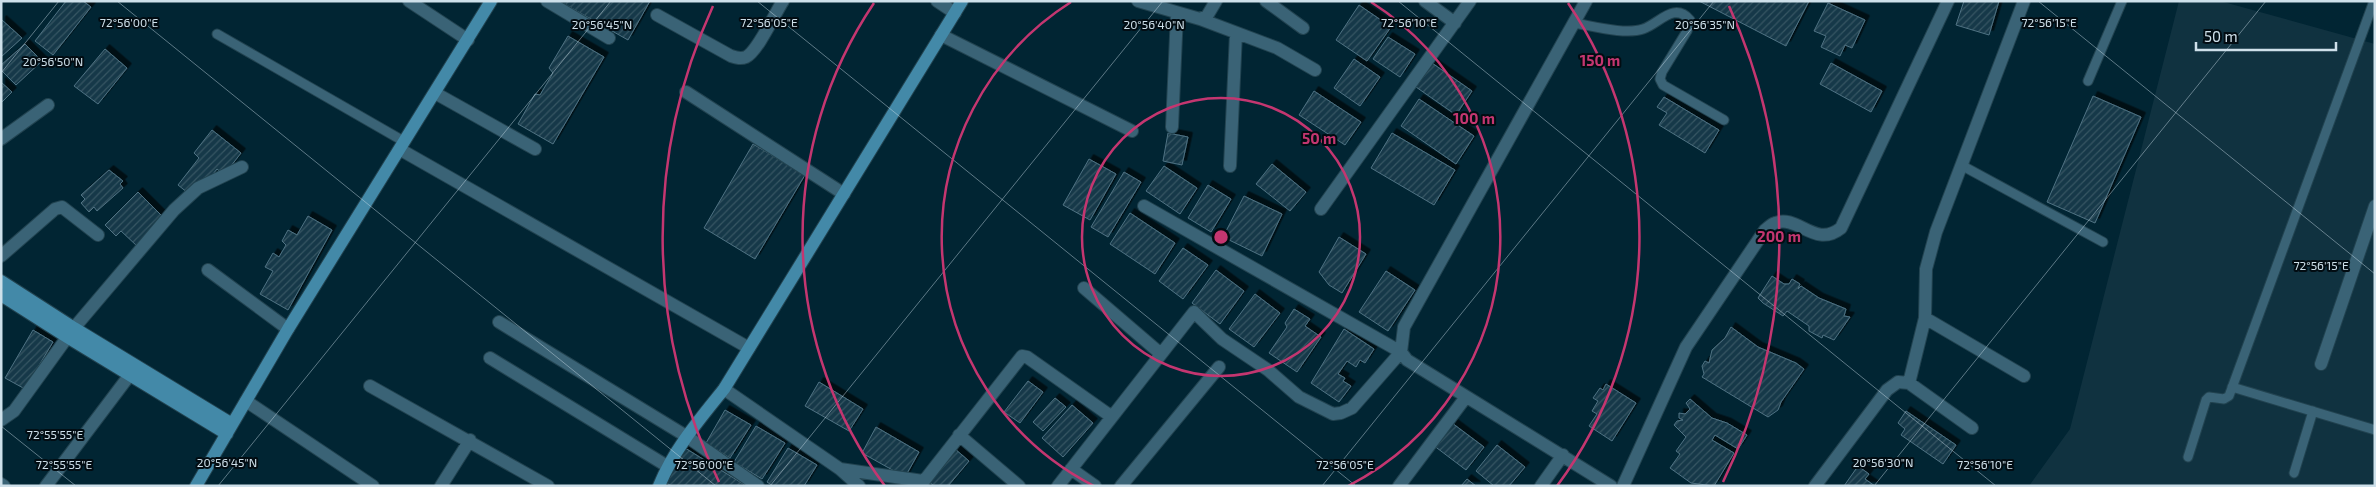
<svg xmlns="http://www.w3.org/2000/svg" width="2376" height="487" font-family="'Exo 2',sans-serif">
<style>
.built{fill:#103240}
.building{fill:url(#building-hatch);stroke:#4f7283;filter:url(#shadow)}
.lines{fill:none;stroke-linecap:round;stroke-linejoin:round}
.lane-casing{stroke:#224350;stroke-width:11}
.street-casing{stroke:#224350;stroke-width:14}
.secondary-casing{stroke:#224350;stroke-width:14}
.lane{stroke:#3a6376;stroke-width:9}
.street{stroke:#3a6376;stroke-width:12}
.secondary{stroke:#4389a8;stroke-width:12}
.ticks{fill:none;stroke:#cee0ea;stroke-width:1;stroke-opacity:0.45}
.ring{fill:none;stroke:#c43670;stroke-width:2.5}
.ticks-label{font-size:12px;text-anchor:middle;fill:#cee0ea;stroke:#020c12;stroke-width:4;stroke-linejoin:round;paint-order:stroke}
.centre{fill:#c43670;stroke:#020c12;stroke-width:2.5}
.ring-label{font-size:15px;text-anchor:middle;font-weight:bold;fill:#c43670;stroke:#020c12;stroke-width:4;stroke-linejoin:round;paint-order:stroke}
</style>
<defs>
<pattern id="building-hatch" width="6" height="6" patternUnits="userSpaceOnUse" patternTransform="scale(1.25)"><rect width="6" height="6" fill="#163948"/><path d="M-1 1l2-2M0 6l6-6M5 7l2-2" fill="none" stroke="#375563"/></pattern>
<filter id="shadow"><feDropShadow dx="4.5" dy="-4.5" stdDeviation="0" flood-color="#0009"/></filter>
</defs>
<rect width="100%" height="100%" fill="#012533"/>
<path class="built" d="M2179,1H2220L2375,44V486H2029L2070,429Z"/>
<path class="building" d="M66,1H83L91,7L53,55L35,41Z
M559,1H650L628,40Z
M1699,1H1809L1786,46Z
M1964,1H1999L1989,35L1956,25Z
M1828,3L1865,20L1852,48L1845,45L1840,56L1821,47L1826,36L1814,31Z
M1359,5L1391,27L1367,61L1336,40Z
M2,20L22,38L1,57V21Z
M568,36L604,57L553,144L518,124L535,94L540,95L553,73L549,68Z
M1388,37L1415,54L1400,77L1373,59Z
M25,44L42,61L16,85L1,70V65Z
M105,49L127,68L98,104L74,86Z
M1354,59L1380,77L1360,106L1334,88Z
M1432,63L1472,91L1456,115L1416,87Z
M1831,63L1882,91L1871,112L1820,84Z
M1,82L12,92L1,103Z
M1314,91L1361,122L1345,145L1299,115Z
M2093,96L2141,117L2095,223L2047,202Z
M1664,97L1719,130L1705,153L1659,125L1667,113L1657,107Z
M1419,99L1474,136L1456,164L1401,126Z
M212,130L241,153L224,175L217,169L205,184L199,180L188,193L178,185L199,158L194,153Z
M1168,133L1188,137L1182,165L1163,161Z
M1392,133L1455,170L1434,205L1371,168Z
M753,144L805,175L755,259L704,228Z
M1089,159L1116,174L1090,220L1063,205Z
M1272,164L1306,192L1290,211L1256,184Z
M1164,166L1197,188L1180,214L1146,191Z
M109,170L123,181L120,184L123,188L97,211L94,207L89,212L81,203L85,199L81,195Z
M1124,172L1141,182L1108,237L1091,227Z
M1208,185L1231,199L1211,232L1188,218Z
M138,192L164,218L137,246L121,231L116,236L105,225Z
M1244,196L1282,214L1262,256L1223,237Z
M1130,213L1175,243L1155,274L1110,244Z
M308,216L332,230L288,310L260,294L273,271L265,267L273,253L279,257L286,245L282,241L288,230L297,235Z
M1339,237L1366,254L1342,293L1329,285L1319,272Z
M1183,248L1208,265L1183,299L1159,281Z
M1216,270L1244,291L1220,324L1192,303Z
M1386,271L1415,290L1388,331L1359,312Z
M1772,276L1784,284H1789L1792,279L1800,284L1798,289L1801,286L1819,298L1846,309L1844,316L1850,317L1834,340L1823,335L1822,338L1809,331V326L1787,311L1783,316L1763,303L1758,298Z
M1255,294L1280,313L1254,347L1229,329Z
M1294,309L1310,319L1305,326L1321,337L1297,372L1269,353L1287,327L1285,323Z
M1731,327L1758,347L1796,363L1804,369L1781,402L1778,410L1768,417L1702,377L1704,374L1702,366L1705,361L1709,363L1712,350L1725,338Z
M1344,329L1374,349L1365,363L1360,360L1356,367L1347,361L1338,374L1345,378L1343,381L1351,386L1339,402L1311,383Z
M33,330L53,342L25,389L5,378Z
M1028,381L1043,392L1020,423L1004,412Z
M819,382L863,409L849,431L805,406Z
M1606,384L1636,403L1612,441L1589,426L1597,414L1592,411L1598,401L1593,398L1600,388L1603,390Z
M1055,398L1066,407L1043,431L1033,422Z
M1690,399L1712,418L1727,423L1747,435L1738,449L1715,435L1712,440L1734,453L1714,486L1691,483L1670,468L1680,454L1676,451L1686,437L1674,425L1677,421L1683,420L1679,418V413L1685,414L1690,409L1686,403Z
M1072,405L1093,423L1063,457L1042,438Z
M725,410L751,425L730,458L706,443Z
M1906,411L1956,445L1943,464L1901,435L1905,429L1898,423Z
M1452,423L1484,447L1466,470L1433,445Z
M756,426L785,443L762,479L734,462Z
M876,427L919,452L905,477L862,453Z
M1497,445L1525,467L1509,486H1494L1476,471Z
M685,448L745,485L744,486H672L666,483Z
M788,448L817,465L804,486H773L767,482Z
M955,449L969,461L948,486H934L928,481Z
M1858,466L1869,474L1865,479L1875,486H1844Z
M1467,479L1476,486H1461Z"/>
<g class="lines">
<g class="lane-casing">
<path id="lane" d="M1574,23C1593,26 1625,35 1643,29C1659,24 1674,1 1690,20L1687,31L1662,72L1660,79L1663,85L1724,120
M217,34L405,142
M2088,81L2122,1
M1961,165L2103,242
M2232,387L2375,430
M2188,457L2206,400L2209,397L2224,399L2229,396L2374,1
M2294,473L2313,411"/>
</g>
<g class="street-casing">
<path id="street" d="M409,1L468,40
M547,1L609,38
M937,1L955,13
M1138,1L1200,19L1207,16L1216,1
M1266,1L1303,28
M1425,1L1455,23
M1586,1L1404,327L1401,352L1407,360L1611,486
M657,15L731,56C737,58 741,59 746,57C758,51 775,13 783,1
M1200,19L1277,48L1315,70
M941,35L1132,131
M686,92L844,194
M435,93L535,149
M1172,127L1177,13
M1,139L48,105
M401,150L749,348
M1230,166L1236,33
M1321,209L1470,1
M1,256L55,209L62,207L98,235
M208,270L288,329
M1084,288L1161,354
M1925,318L2024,376
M499,322L686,436L758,486
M490,358L667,466
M2321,364L2375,206
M1909,383L1925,318L1926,269L1936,232L2024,1
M370,386L548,486
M724,389L840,469L859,486
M246,401L373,486
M1,420L14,411L74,328L174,210L198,188L242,167
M959,435L1019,486
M840,469L923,481
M1071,469L1095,486
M1,484L4,486
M46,486L135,368
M441,486L470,440
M920,486L1022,356L1027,357L1112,417
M1058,486L1194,312L1222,339L1268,370L1299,397L1333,414L1341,413L1352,408L1401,352L1144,206
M1121,486L1219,367
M1399,486L1466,397
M1541,486L1563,455
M1623,486L1686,347L1765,230C1768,228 1771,224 1775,223C1798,214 1815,249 1841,228L1948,1
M1815,486L1887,390L1898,382L1909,383L1972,428"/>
</g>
<g class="secondary-casing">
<path id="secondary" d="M1,281L74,328L232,424
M1,295L67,337L227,434
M196,486L288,329L491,1
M659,486C674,449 699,420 724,389L962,1"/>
</g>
<use href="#lane" class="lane"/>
<use href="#street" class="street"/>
<use href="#secondary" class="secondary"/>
</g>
<path class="ticks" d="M117,1L716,486M757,1L1356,486M1398,1L1996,486M2038,1L2375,274M1,73L59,1M1,426L76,486M218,486L611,1M770,486L1163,1M1322,486L1714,1M1874,486L2266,1"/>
<g class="ring">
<circle cx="1221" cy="237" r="139"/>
<path d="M1094 486A279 279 0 0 1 1071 2M1371 2A279 279 0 0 1 1348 486"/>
<path d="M885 486A418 418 0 0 1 874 3M1568 3A418 418 0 0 1 1557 486"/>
<path d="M719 482A558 558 0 0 1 713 6M1729 6A558 558 0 0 1 1723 482"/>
</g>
<g class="ticks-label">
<text x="2049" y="27">72°56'15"E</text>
<text x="129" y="27">72°56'00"E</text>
<text x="769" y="27">72°56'05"E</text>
<text x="1409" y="27">72°56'10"E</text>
<text x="602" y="29">20°56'45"N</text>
<text x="1154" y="29">20°56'40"N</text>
<text x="1705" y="29">20°56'35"N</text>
<text x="53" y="66">20°56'50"N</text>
<text x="2321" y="270">72°56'15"E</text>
<text x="55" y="439">72°55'55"E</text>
<text x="227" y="467">20°56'45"N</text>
<text x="1883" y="467">20°56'30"N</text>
<text x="64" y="469">72°55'55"E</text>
<text x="704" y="469">72°56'00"E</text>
<text x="1345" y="469">72°56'05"E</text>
<text x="1985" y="469">72°56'10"E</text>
</g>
<circle cx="1221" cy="237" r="8" class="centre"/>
<g class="ring-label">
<text x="1600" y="66">150 m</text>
<text x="1474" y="124">100 m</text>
<text x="1319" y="144">50 m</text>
<text x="1779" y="242">200 m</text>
</g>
<rect width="2376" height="487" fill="none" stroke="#cee0ea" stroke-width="5"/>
<path d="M2196 42v8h140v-8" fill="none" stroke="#cee0ea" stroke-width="2.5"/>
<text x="2204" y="42" font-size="15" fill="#cee0ea" stroke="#020c12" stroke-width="4" paint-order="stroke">50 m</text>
</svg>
